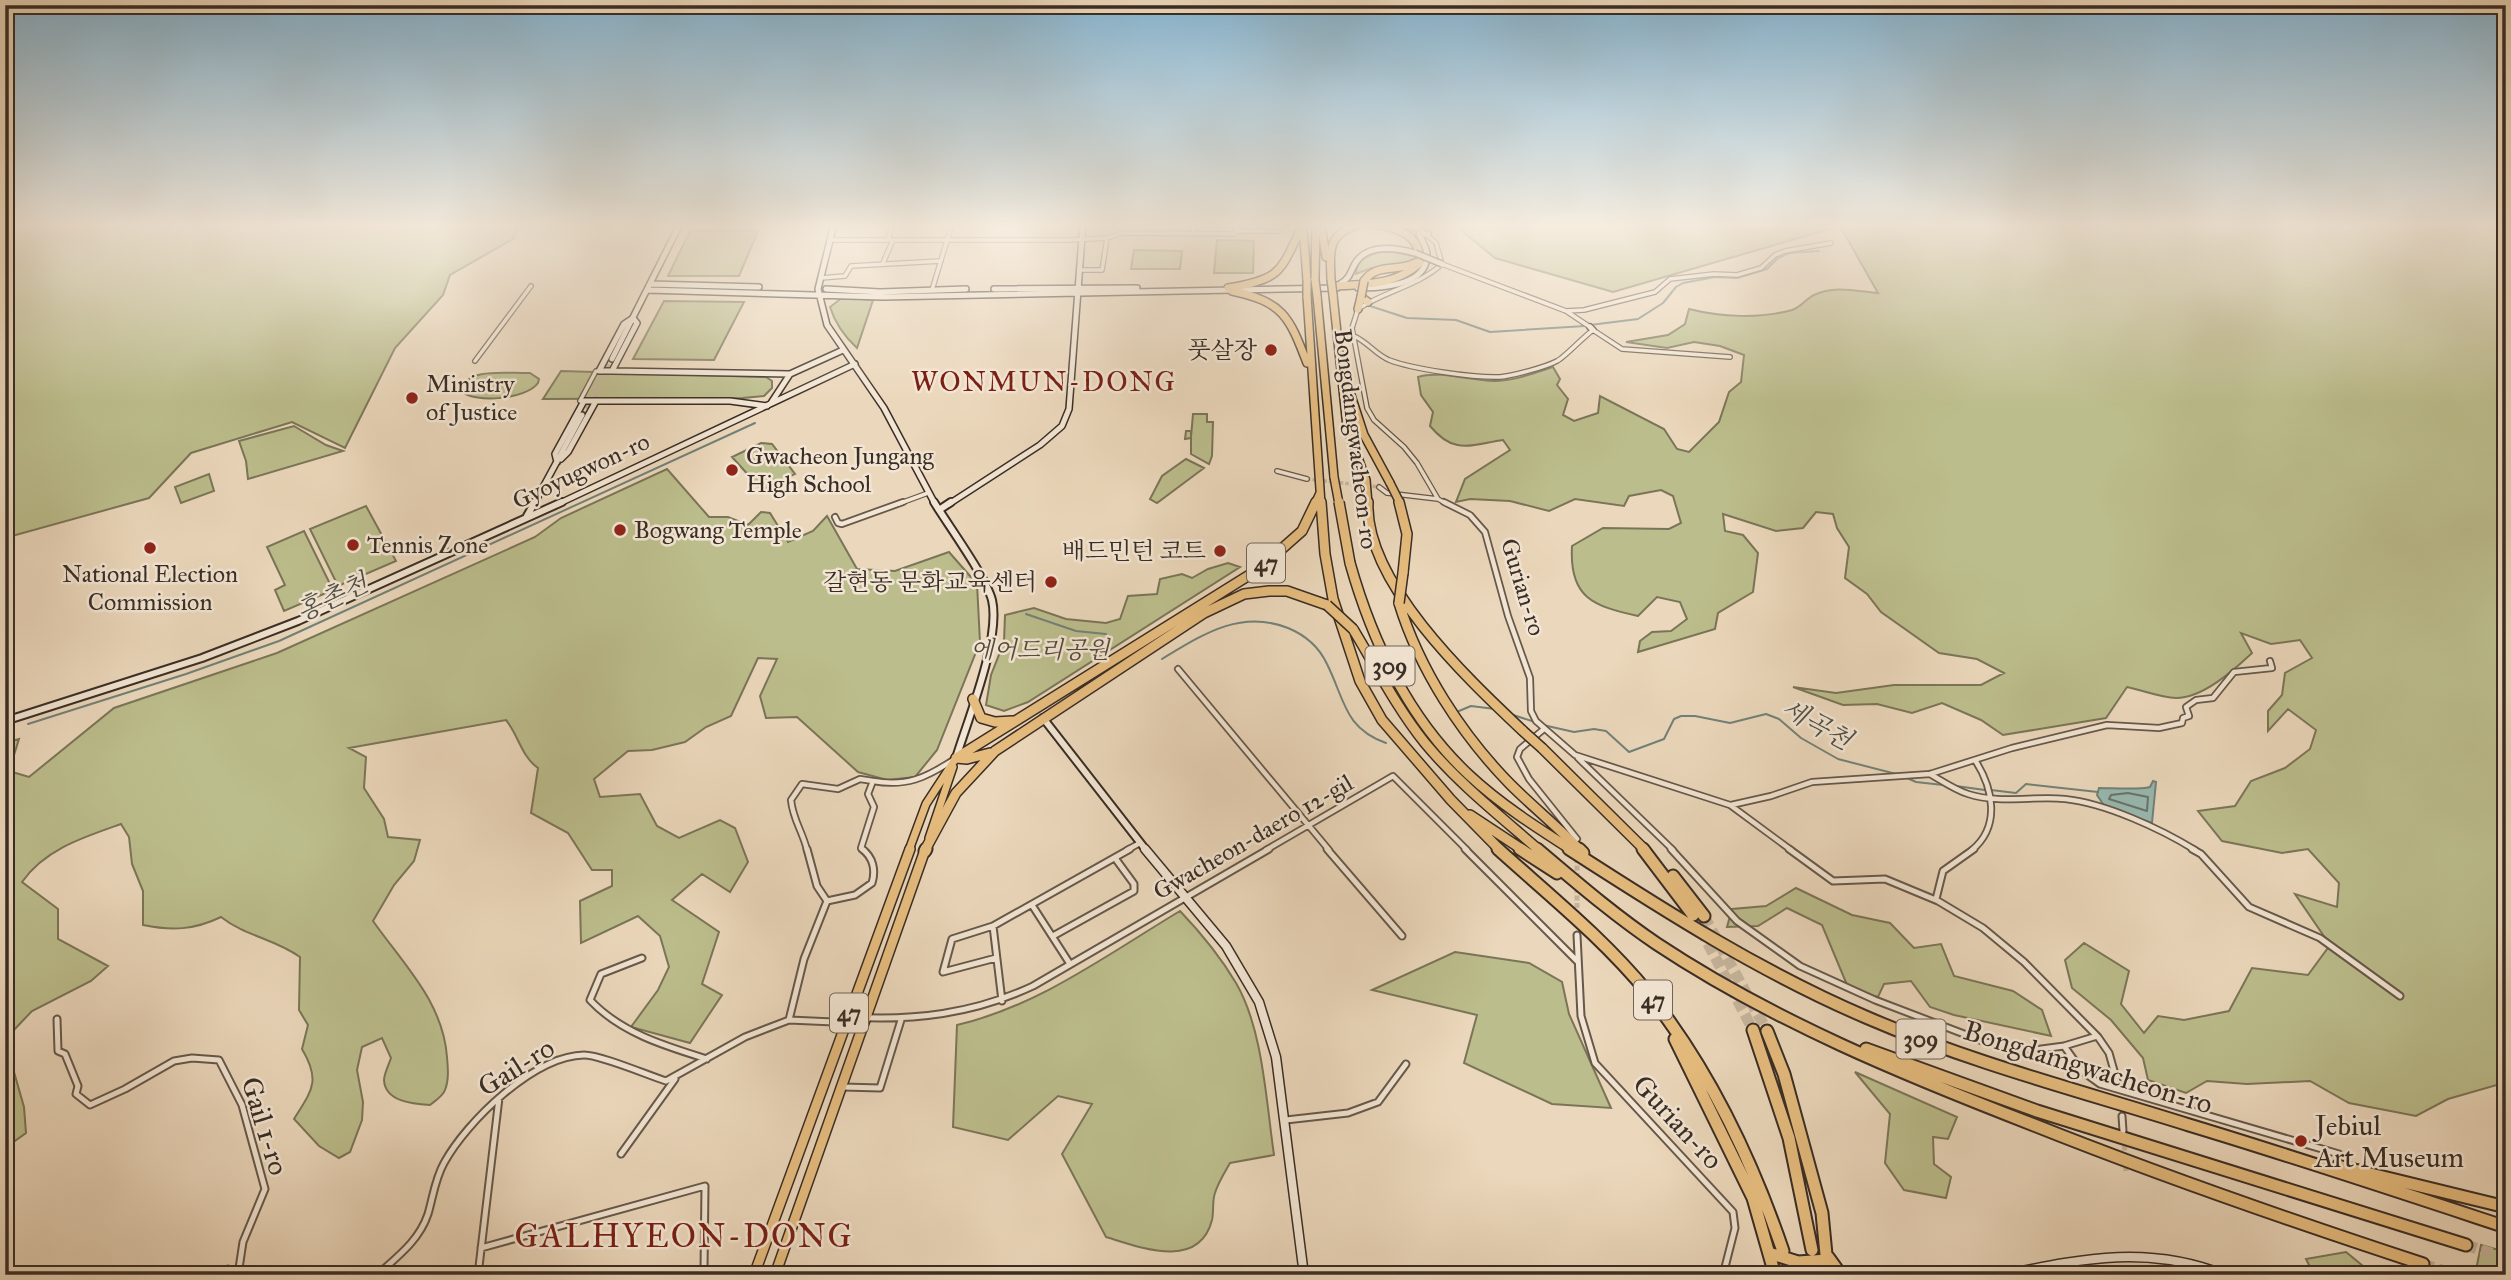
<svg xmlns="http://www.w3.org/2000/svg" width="2511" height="1280" font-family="'IM FELL Great Primer','Noto Serif KR',serif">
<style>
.green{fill:#bcbd8c;stroke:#7a7558;stroke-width:2}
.water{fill:#98b9b1;stroke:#728179;stroke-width:2}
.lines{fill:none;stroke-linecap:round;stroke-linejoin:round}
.shore{stroke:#68736b;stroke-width:2}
.stream{stroke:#728179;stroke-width:2}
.street-tunnel-far1{stroke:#c7b59d;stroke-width:3.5;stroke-dasharray:3.5 2;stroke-linecap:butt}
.street-tunnel{stroke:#c7b59d;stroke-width:5;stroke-dasharray:5 2.5;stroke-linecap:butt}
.secondary-tunnel{stroke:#c7b59d;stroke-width:5;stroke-dasharray:5 2.5;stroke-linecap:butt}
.highway-tunnel{stroke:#c7b59d;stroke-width:11;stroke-dasharray:11 5;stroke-linecap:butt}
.street-far2-casing{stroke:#66584a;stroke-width:6}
.street-far1-casing{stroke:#66584a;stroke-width:8}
.street-casing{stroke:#66584a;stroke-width:9}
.secondary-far2-casing{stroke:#392d25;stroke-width:8}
.secondary-far1-casing{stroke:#392d25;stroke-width:10}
.secondary-casing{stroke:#392d25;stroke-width:11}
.primary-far1-casing{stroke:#392d25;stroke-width:10}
.primary-casing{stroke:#392d25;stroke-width:12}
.highway-far2-casing{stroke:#392d25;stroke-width:10}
.highway-far1-casing{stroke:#392d25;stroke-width:12}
.highway-casing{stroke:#392d25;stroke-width:15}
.street-far2{stroke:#f2e5d3;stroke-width:3.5}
.street-far1{stroke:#f2e5d3;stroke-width:4.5}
.street{stroke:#f2e5d3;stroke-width:5}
.secondary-far2{stroke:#f2e5d3;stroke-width:5}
.secondary-far1{stroke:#f2e5d3;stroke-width:6}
.secondary{stroke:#f2e5d3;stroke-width:8}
.primary-far1{stroke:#e6bc7e;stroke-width:7}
.primary{stroke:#e6bc7e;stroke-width:9}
.highway-far2{stroke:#e6bc7e;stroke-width:7}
.highway-far1{stroke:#e6bc7e;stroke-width:9}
.highway{stroke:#e6bc7e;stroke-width:11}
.secondary-bridge-casing{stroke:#392d25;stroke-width:8;stroke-linecap:butt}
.highway-bridge-far1-casing{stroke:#392d25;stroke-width:10;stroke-linecap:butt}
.highway-bridge-casing{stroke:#392d25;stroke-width:12;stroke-linecap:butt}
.secondary-bridge{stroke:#f2e5d3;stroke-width:5}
.highway-bridge-far1{stroke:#e6bc7e;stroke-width:7}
.highway-bridge{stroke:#e6bc7e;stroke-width:9}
.poi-dot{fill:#8f2418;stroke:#f2e5d3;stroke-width:2.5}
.labels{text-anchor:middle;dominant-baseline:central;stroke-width:5;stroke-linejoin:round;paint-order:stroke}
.shield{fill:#f2e5d3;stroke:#706459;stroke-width:2}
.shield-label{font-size:23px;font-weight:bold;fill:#392d25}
.poi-label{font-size:24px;fill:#392d25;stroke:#f2e5d3;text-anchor:start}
.street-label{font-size:24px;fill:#392d25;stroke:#f2e5d3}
.park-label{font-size:24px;font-style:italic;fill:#534a3a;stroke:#f2e5d3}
.water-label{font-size:26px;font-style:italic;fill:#515048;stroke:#f2e5d3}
.quarter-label{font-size:28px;letter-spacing:2px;fill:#7a1f14;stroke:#f2e5d3}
.near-street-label{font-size:28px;fill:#392d25;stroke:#f2e5d3}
.near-poi-label{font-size:28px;fill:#392d25;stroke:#f2e5d3;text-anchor:start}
.near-quarter-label{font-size:33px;letter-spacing:2px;fill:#7a1f14;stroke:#f2e5d3}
</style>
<rect width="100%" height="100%" fill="#ebd7bb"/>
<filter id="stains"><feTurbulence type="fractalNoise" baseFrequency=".00286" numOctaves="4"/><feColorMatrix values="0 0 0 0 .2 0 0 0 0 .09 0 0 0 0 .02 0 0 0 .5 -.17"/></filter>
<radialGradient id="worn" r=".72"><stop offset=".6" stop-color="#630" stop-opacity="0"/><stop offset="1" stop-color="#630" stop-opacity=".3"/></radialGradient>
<path class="green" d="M5,224H520L513,239L450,275L443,295L395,348L345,448L292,422L191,453L149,498L5,538Z
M1459,224H2506V1087L2500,1084L2448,1099L2416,1116L2349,1103L2310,1081L2247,1084L2207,1081L2186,1093L2148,1080L2143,1058L2111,1020L2072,988L2065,960L2084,943L2129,971L2121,1004L2144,1033L2158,1016L2184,1020L2229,1011L2252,968L2308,975L2330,945L2295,894L2337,907L2339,883L2308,849L2282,853L2222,841L2198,811L2235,806L2251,781L2285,768L2310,749L2316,730L2288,709L2268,731V711L2282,695L2285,673L2312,658L2300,640L2271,644L2241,633L2252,653C2234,670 2203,698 2176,698C2161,698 2142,690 2127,687L2106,718L2003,735L1981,720L1942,703L1912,713L1877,704L1843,705L1793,687L1836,693L1894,685H1981L2004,673L1977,659L1939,653L1881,612L1867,594L1845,578L1849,547L1837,528L1833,514L1816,512L1803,528L1776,531L1723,514L1725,531L1743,535L1758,553L1753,592L1718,613L1715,629L1638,652L1640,641L1652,632L1671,631L1687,619L1680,602L1657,597L1638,616C1593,606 1569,598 1572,546L1603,528L1669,529L1681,523L1673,496L1661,490L1629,496L1624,506L1575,499L1549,511L1510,501L1470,499L1456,502L1465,479L1510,450L1503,440C1470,445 1454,455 1430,426L1433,412L1421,395L1418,377C1440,370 1470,381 1494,381C1514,381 1534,373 1553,367L1560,379L1557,385L1568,399L1563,415L1574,421L1598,413L1600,396L1664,429L1677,449L1689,452L1719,422L1729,392L1741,382L1744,355L1720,346L1694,342L1667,348L1626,342L1668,335L1685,324L1689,309C1721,317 1759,319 1792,310C1800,308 1806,299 1814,295C1834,285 1856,291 1878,293L1840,226L1613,292L1495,258L1456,226Z
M690,231H758L739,276H668Z
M1217,240L1254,241L1253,273H1214Z
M1134,250L1182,251L1180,269H1131Z
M1380,252H1396L1416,257L1409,265L1371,268L1356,274C1357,259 1367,256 1380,252Z
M843,297L873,300L857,348C845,337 835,323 830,307Z
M664,301L744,302L714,360L633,359Z
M561,371L766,377L772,381V388L764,396L743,398L543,399Z
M530,373L539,379L538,383C527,399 475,404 461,391C466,366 510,374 530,373Z
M1193,414H1207V422H1213L1212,456L1209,464L1191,454V438L1185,439L1186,431H1191V437Z
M294,426L326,445L343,451L248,479L246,461L239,441Z
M761,443L772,444L795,474L762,490L732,457Z
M1186,459L1204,468L1157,503L1150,499L1162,476Z
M667,469L709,517H728L748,525L761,512L770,513L788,542L813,531L827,516L857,569L895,571L949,552L977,584L980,642L937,750L915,777L887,780L858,772L797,717L766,718L760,696L777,659L758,658L731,716L706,727L685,742L652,750L628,751L594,779L600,797L640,794L657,826L679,838L720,820L735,828L748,862L730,892L702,874L672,900L719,932L702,984L722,995L690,1043L631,1027L658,990L669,967L660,936L638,916L581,943L580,901L612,886V870H592L568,833L531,813L538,768C521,756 519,736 506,720L349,748L366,757L364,788L384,819L388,837L420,840L414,861L394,885L373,921C404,965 443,1002 447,1057C448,1068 449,1080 445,1090C443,1096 435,1101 430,1105C414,1104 385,1102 384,1080C384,1074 389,1064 391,1058L382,1038L362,1047L357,1070L363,1102L362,1120L350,1152L339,1158L319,1146L294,1119C312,1090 321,1081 302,1049L308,1025L299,1010L300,957C275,939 245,936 221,917C194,930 172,931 143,925V891L132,864L129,837L121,824C84,837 45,849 22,882L58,909V939L108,966L91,981L32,1011L13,1031L14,1072L24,1107L26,1133L5,1148V743L19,739L9,771L29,777L114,708L277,653L535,537L561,518Z
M209,474L214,491L181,503L175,487Z
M366,506L396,561L338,586L310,529Z
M304,531L333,590L284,611L275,590L285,585L267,547Z
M1228,563L1240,567L1028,702L1004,711L986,705L991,675L1004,642L1005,615L1034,608L1066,619L1106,623L1120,619L1128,596L1157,594L1160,579L1182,574L1192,578L1208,569Z
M1796,888L1852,915L1890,923L1914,948L1941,944L1954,976L2013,991L2042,1010L2051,1036L1954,1015L1930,1007L1911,981L1884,984L1878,997L1850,992L1822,925L1787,908L1758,926L1727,927L1732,909L1766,906Z
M1180,911C1201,933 1220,956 1236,983C1263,1029 1266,1101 1274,1155L1230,1163C1225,1172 1218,1183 1215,1193C1212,1201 1214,1211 1212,1220C1199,1271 1139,1247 1106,1237L1062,1154L1092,1104L1058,1096L1008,1140L953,1127L957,1025C1039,1006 1108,954 1180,911Z
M1455,952L1529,963L1562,982L1569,1014L1611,1108L1552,1104L1464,1063L1477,1015L1372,990Z
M1855,1072L1957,1117L1948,1139L1933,1137L1934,1164L1951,1177L1946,1198L1904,1190L1885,1163L1890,1114Z
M2481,1245L2506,1252V1275H2475Z
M2346,1252L2374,1275H2314L2306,1259Z"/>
<path class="water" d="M2153,781L2156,782L2152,823L2105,807L2097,795L2099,788C2112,788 2139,790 2150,787Z"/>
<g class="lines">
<path class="shore" d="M2128,793L2148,797L2147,811L2109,799L2111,795Z"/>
<path class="stream" d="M1370,306L1407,318L1456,320L1490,332L1585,326
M1590,325L1638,319L1663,303L1676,287L1683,283L1715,277L1737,278L1767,269L1778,258L1790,253L1819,251
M1026,614L1076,631L1106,634
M1162,659C1202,635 1240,609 1288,628C1305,635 1319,647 1327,664C1345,700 1344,728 1386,743
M1459,711L1471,706L1495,709
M1510,714L1535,722
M28,724L186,674L279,641L755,423
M1543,725L1574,732L1594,729L1606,731L1629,752L1664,739L1674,719L1681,716H1695L1730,723L1766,714L1779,719L1801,738L1838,759L1900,775
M1905,777L1916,782L1943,785
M1956,786L1985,790
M1991,790L2016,793L2026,784L2098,792"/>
<path class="street-tunnel-far1" d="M1307,479L1379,487"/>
<path class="street-tunnel" d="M1577,858V916
M2124,1138L2126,1171"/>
<path class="secondary-tunnel" d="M582,415L612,359"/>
<path class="highway-tunnel" d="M1693,915L1753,1030
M1704,916L1767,1031
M2466,1245L2506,1258
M1784,1253L1788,1275
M1813,1256L1814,1275
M2423,1264L2457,1275"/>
<g class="street-far2-casing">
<path id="street-far2" d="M1419,228L1436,243L1442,264C1418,286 1385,291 1358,309L1352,328L1367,408L1374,420L1404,447L1417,463L1438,499L1447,504
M1235,231H1278
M1193,234L1194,224
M829,240H1070L1107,238L1122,233L1235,234L1236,224
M888,240L892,224
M883,263L893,240
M1442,264L1566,311L1590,327
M1079,270H1102L1107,238
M821,278L845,276L851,266L941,261
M932,290L952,224
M1566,311L1584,310L1655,292L1670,279L1714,274L1737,275L1761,268L1775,255L1785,251L1831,243
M1354,336C1369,343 1375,354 1389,360C1412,369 1474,378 1500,377C1512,376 1546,367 1557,361C1565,357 1582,338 1593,330L1622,349L1730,357
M475,361L531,286
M580,401L596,371
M1277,471L1307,479
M1379,487L1387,493L1438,499
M898,504L928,493"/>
</g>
<g class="street-far1-casing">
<path id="street-far1" d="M1444,502L1470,515L1485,532L1508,616L1530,678L1531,711L1536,721L1575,755L1730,805L1791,850
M835,517L838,523L842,524L903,502
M1178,669L1329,850
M1544,729L1520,749L1517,757L1529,779L1577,839
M1578,758L1673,850
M1930,774C1942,781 1955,790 1968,794C1999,804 2033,796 2065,799C2105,803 2161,829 2195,850
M1731,805L1771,796L1812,782L1930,774L2012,748L2107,725L2159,728L2182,723L2183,718L2189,716L2186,707L2196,700L2213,698L2234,672L2272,668L2270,661
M807,850C802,830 793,820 791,800L802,784L838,789L860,779L873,781
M864,850L861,848L874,807L868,794L873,781C906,787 926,778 953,760
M1127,850L1140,843
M1266,850L1393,776L1467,850
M1972,850C2001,826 1993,788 1975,760"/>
</g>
<g class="street-casing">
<path id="street" d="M807,849L817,886L827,901
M1327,849L1402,936
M1465,849L1577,961
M1671,849L1737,921L1800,966L1875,1000L1985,1042L2034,1050L2064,1046L2097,1036
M1789,849L1833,881L1885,879L1938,901L1983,928L2024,962L2098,1037L2109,1053L2118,1085
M2192,849L2201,854L2249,907L2320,938L2400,996
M1936,899L1943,871L1974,849
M1032,905L1070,964
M993,926L1002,1001
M1577,935L1581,1016L1595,1063L1733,1212L1735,1228L1723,1275
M1053,936L1134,891V884L1115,858
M642,958L601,974L590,1000C621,1033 665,1046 707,1059
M996,958L943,972L952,939L993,926L1130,849
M848,1017C914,1021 973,1014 1033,986L1269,849
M57,1019L58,1051L65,1054L78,1086L76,1094L90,1105L125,1089L174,1061L192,1058L219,1060L242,1105L265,1189L243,1242L238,1275
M789,1020L804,959L827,901L855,895L872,883C876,870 873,857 862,849
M2064,1046L2082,1071L2100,1084L2339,1154
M843,1087L880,1088L901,1020
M2122,1116L2123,1131
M1286,1120L1348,1113L1378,1102L1406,1064
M621,1154L675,1079
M481,1248L705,1186L704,1270L698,1275
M211,1275L228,1269L227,1275
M377,1275C397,1257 419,1241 428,1214C433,1197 435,1179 444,1163C467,1121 534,1056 584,1055C601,1055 647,1075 666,1081L745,1037L789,1020L834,1022
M478,1275L499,1098"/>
</g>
<g class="secondary-far2-casing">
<path id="secondary-far2" d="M834,224L818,289L827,325L884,408L935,504
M651,284L759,287
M1340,284C1351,278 1350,271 1356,262C1369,243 1397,248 1415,253
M1358,288C1380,288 1427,286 1427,255C1427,248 1422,241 1419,234H1428
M826,289L880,292L966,289
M994,289L1137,288
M648,290L883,297L1337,288
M633,318L637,323L612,371H599L624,324Z
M1590,327L1593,330
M612,359L680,224
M612,371L790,374
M771,403L790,374L843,350
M561,459L568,452L596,401
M557,462L555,454L584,401H730L767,406
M534,504L582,415
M558,504L855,364
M949,504L1040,445L1062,426L1069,409L1083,224"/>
</g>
<g class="secondary-far1-casing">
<path id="secondary-far1" d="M934,502C948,525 986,577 992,600C1001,638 968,719 956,758
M939,510L951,502
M527,516L535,502
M1043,718L1146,850
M5,721L202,658L298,621L562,502"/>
</g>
<g class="secondary-casing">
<path id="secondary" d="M1145,849L1226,946L1259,1002L1276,1057L1304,1275
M2002,1275C2081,1259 2147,1244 2225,1275"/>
</g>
<g class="primary-far1-casing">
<path id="primary-far1" d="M929,838L953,767
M909,850L926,804L956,758"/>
</g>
<g class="primary-casing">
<path id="primary" d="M754,1275L910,849
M775,1275L925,850"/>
</g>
<g class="highway-far2-casing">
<path id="highway-far2" d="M1321,224L1326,257
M1403,224L1420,228
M1303,226L1307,280
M1331,279C1330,249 1327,235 1359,224
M1315,280L1316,224
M1364,281C1376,263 1398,272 1415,263
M1336,286C1367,284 1396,285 1420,263C1422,235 1396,227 1373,224
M1228,288C1284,279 1280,270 1303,225
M1232,291C1283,302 1289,316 1307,363
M1333,295L1347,427L1366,480L1368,504
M1307,296L1321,504
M1317,296L1334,477
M1358,309L1361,297L1368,302
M1349,389L1364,435L1390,483
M1398,499L1399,504
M1315,504L1320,493"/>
</g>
<g class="highway-far1-casing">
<path id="highway-far1" d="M1321,502L1325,554L1333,599L1360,681L1382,720L1451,800L1500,850
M1368,502C1364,582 1469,680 1523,731
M1399,502L1407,534L1403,573
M1350,563C1372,641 1408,718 1469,775C1500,804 1536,827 1572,850
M1399,603C1419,669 1462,735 1510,784C1533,807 1558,827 1580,850
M1353,629C1376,667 1397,708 1425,743C1458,783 1500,816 1539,850
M973,699L981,718L995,722L1012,721
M1542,748L1645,850
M956,758L1259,569L1302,531L1316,502
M956,758L967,759L990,753
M1470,815L1523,850
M925,850L956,793L995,751L1204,613L1244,594L1269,591H1287L1327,605"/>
</g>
<g class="highway-casing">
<path id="highway" d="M1498,849C1549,895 1604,939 1648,993C1708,1068 1752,1160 1783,1251
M1520,849L1557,873
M1537,849C1576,882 1614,915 1657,944C1773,1021 1905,1075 2034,1125C2162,1176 2292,1221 2423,1264
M1569,849C1665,911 1762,973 1868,1018C1972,1063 2081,1091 2189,1125C2295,1157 2400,1192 2506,1227
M1579,849L1583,853
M1643,849L1693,915
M925,851L926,849
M1673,876L1704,916
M1753,1030L1789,1138L1812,1250
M1767,1031L1784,1074L1822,1213L1828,1275
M1675,1039L1753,1198L1775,1275
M1866,1049L2037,1111L2466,1245
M2338,1166L2506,1207
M1769,1253L1798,1262L1828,1260
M1828,1257L1841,1275"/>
</g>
<use href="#street-far2" class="street-far2"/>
<use href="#street-far1" class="street-far1"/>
<use href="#street" class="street"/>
<use href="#secondary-far2" class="secondary-far2"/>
<use href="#secondary-far1" class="secondary-far1"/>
<use href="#secondary" class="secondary"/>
<use href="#primary-far1" class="primary-far1"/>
<use href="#primary" class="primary"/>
<use href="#highway-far2" class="highway-far2"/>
<use href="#highway-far1" class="highway-far1"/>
<use href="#highway" class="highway"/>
<g class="secondary-bridge-casing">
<path id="secondary-bridge" d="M1415,253L1442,264"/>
</g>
<g class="highway-bridge-far1-casing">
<path id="highway-bridge-far1" d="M1331,279L1333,295
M1307,280V296
M1315,280L1317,296
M1361,297L1364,281
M1334,477L1339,504
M1390,483L1398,499"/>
</g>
<g class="highway-bridge-casing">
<path id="highway-bridge" d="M1339,502L1350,563
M1399,603L1403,573
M1327,605L1353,629
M1523,731L1542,748"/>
</g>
<use href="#secondary-bridge" class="secondary-bridge"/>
<use href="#highway-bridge-far1" class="highway-bridge-far1"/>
<use href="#highway-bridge" class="highway-bridge"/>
</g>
<linearGradient id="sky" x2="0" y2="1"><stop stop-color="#88b6d2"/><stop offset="0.56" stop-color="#f6ede0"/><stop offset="1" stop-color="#f6ede0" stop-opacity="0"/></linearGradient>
<rect width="2511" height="403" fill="url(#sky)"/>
<g class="poi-dot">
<circle cx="1271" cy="350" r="7"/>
<circle cx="412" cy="398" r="7"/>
<circle cx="732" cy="470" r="7"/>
<circle cx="620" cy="530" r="7"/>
<circle cx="353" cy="545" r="7"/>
<circle cx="150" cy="548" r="7"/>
<circle cx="1220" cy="551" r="7"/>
<circle cx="1051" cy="582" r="7"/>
<circle cx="2301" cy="1141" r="7"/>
</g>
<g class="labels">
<g class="shield">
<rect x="1247" y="543.5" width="38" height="39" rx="5"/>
<rect x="1365.5" y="646.5" width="49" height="39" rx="5"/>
<rect x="1634" y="980.5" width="38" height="39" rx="5"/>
<rect x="830" y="993.5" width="38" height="39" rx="5"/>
<rect x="1896.5" y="1019.5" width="49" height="39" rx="5"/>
</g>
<g class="shield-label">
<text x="1266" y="563">47</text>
<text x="1390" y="666">309</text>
<text x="1653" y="1000">47</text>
<text x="849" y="1013">47</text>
<text x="1921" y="1039">309</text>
</g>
<g class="poi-label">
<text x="1257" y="350" text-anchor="end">풋살장</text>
<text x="426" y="384">Ministry<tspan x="426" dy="28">of Justice</tspan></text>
<text x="746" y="456">Gwacheon Jungang<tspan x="746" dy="28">High School</tspan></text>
<text x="634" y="530">Bogwang Temple</text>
<text x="367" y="545">Tennis Zone</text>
<text x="1206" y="551" text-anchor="end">배드민턴 코트</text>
<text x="150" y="574" text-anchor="middle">National Election<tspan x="150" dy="28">Commission</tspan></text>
<text x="1037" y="582" text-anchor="end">갈현동 문화교육센터</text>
</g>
<g class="street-label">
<text transform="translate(1356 439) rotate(83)">Bongdamgwacheon-ro</text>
<text transform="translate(581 471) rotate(-25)">Gyoyugwon-ro</text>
<text transform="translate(1523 587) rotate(73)">Gurian-ro</text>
<text transform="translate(1253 837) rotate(-30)">Gwacheon-daero 12-gil</text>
</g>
<g class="park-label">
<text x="1040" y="650">에어드리공원</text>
</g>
<g class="water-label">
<text transform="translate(332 597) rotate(-25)">홍촌천</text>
<text transform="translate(1817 724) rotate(29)">세곡천</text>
</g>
<g class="quarter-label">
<text x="1044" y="381">WONMUN-DONG</text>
</g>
<g class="near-street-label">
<text transform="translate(516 1067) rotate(-32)">Gail-ro</text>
<text transform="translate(2088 1067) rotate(17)">Bongdamgwacheon-ro</text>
<text transform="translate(1678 1122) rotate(47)">Gurian-ro</text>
<text transform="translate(265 1126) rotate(73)">Gail 1-ro</text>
</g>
<g class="near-poi-label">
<text x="2315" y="1125">Jebiul<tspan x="2315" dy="32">Art Museum</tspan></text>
</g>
<g class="near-quarter-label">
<text x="684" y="1236">GALHYEON-DONG</text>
</g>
</g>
<rect width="2511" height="1280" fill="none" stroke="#ebd7bb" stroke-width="28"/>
<rect x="7" y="7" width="2497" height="1266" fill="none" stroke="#392d25" stroke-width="3.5"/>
<rect x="14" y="14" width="2483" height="1252" fill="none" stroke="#392d25" stroke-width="2"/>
<rect width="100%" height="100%" filter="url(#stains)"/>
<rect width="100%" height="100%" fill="url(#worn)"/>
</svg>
